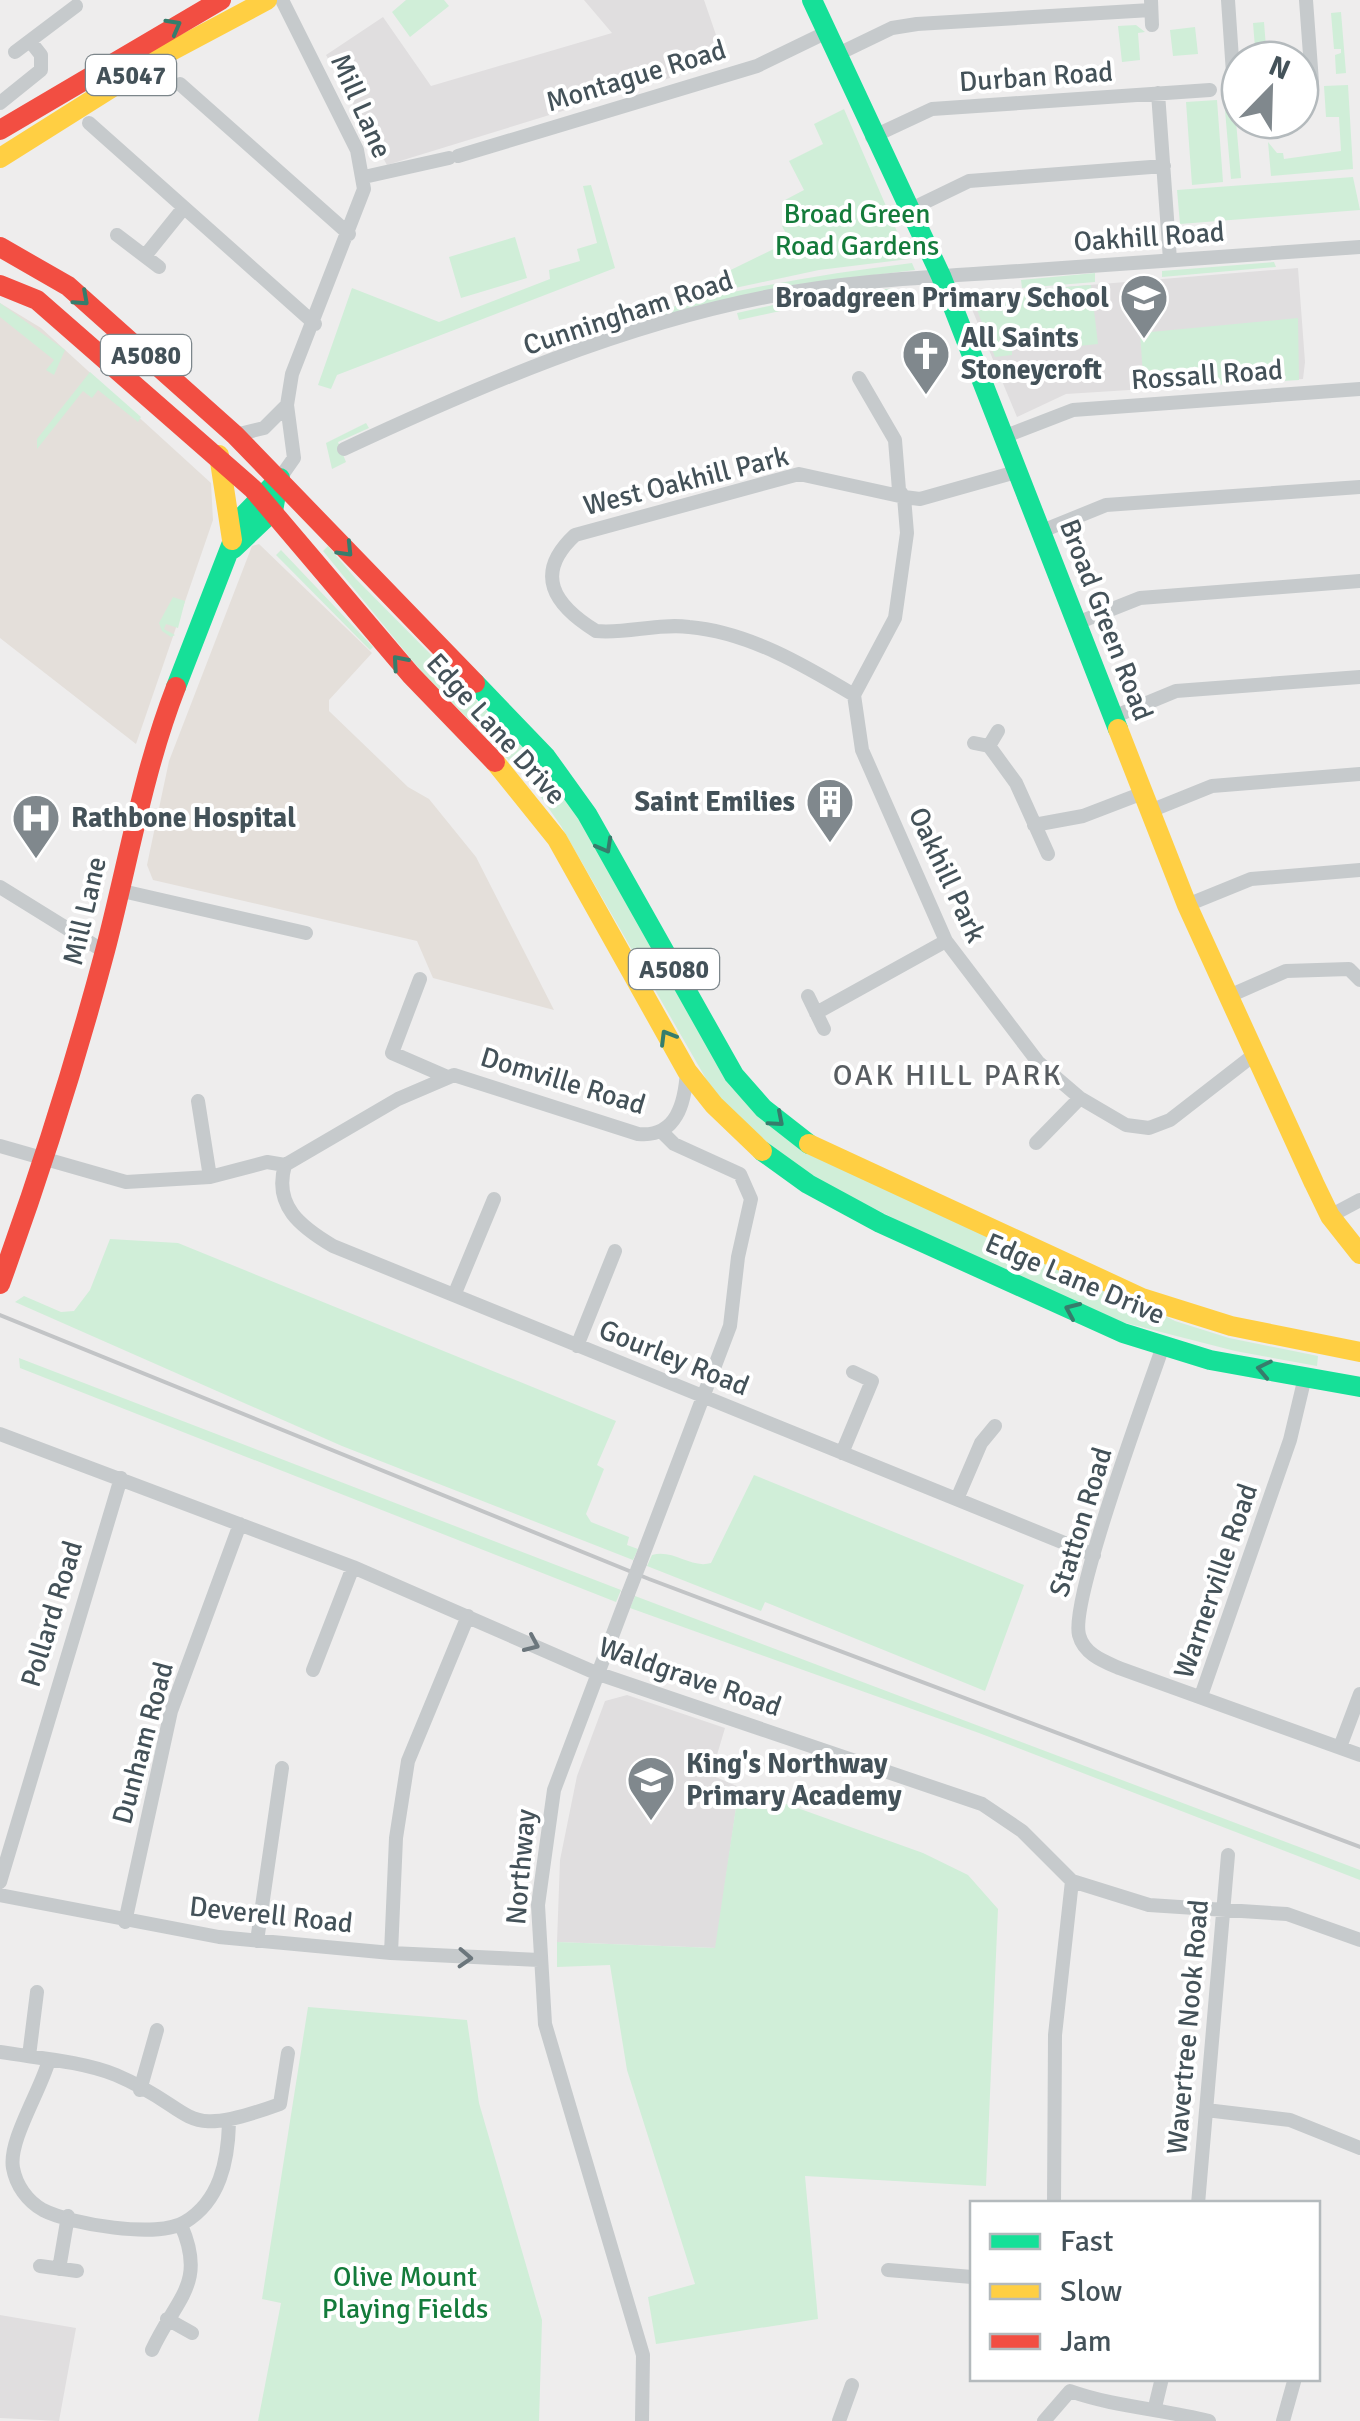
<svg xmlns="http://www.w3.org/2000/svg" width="1360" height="2421" font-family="Signika,sans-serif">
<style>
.commercial{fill:#e4dfda}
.education{fill:#e0dedf}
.green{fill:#d0eed8}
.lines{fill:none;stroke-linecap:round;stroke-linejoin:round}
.street{stroke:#c6cacc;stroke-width:14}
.fast{stroke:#16e098;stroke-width:20}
.slow{stroke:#ffcf43;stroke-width:20}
.jam{stroke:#f24e42;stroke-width:20}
.rail{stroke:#c2c4c6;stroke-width:4}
.street-bridge{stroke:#c6cacc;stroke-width:14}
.oneway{stroke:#367d6c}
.oneway2{stroke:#6b767c}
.labels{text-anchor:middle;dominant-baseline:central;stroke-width:8;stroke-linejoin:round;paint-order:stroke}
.shield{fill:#fff;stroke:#7c868b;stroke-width:2.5}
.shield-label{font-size:25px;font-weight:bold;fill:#445259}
.street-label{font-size:28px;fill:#445259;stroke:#fff}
.park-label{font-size:28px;fill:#147b3b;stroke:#fff}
.poi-label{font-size:28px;font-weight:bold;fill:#445259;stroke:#fff;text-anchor:start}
.neighbourhood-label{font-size:30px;letter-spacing:2.5px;fill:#585d61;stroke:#fff}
</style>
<rect width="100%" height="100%" fill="#eeeded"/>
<path class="commercial" d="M0,303L41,328L211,483L213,520L136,744L0,638Z
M259,544L372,653L329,700V711L408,787L429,799L476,857L554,1010L433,978L417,941L153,880L147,865L169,761L252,546Z"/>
<path class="education" d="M584,0H704L725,61L387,165L326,55L383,17L431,86L612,33Z
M1298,268L1305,362L1303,379L1066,394L1017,417L966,295Z
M627,1695L725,1728L711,1775L739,1787L716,1948L557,1942L560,1860L577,1776L605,1701Z
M0,2315L76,2328L59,2421L0,2418Z"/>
<path class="green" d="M406,0H444L449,6L410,37L392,12Z
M1341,12L1346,73L1336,74L1335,55L1341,53V49H1334L1331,13Z
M1264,22L1267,60H1256L1253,23Z
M1136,25L1145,32L1138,33L1140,60L1122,62L1118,26Z
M1195,27L1198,54L1173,56L1170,30Z
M1348,85L1353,169L1271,176L1268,142L1277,153H1283L1284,159L1341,151L1339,117H1326L1324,86Z
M1224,99H1234L1241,178L1231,179Z
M1217,100L1223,182L1192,185L1186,102Z
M844,109L909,259L819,270L707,294L702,284L790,241L782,226L795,219L785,200L804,190L789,161L823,144L814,124Z
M1353,177L1360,210L1180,224L1177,190Z
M591,185L615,268L337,375L331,389L318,385L352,288L439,322L550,279L549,270L580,261L577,249L597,243L583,186Z
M515,237L527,278L461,298L449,257Z
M1274,262L1276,267L1162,277V271Z
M912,263L915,270L793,285L651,318V313C737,288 823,274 912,263Z
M1095,273V282L1022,288L1021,280Z
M1091,285L1098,344L1069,347V341L1012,340V355L995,357L971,294Z
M895,288L898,294L802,305L801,299Z
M792,301L794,308L739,320L737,313Z
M0,303L65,350L54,375L46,370L54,360L0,317Z
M1298,318L1299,380L1144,389L1140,333Z
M90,372L141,417L138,422L98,390L92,398L83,391L37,449V439Z
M366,423L369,428L338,442L346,462L332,469L326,443Z
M328,546L356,579L566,791L745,1101L1175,1321L1229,1338L1318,1356L1317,1366L1235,1351L1122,1322L913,1228L800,1171L717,1098L561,826L531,783L421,671L323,551Z
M281,550L373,647L370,650L276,555Z
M173,597L185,601L178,628L166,624L164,629L175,635L171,637L162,631L159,623Z
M110,1239L178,1243L616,1421L597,1465L604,1469L586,1514L591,1522L629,1537L627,1545L638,1549L633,1560L342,1446L15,1302L24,1296L61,1312L74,1311L90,1290Z
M19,1358L621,1590L616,1602L20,1368Z
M754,1475L1024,1585L985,1691L765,1602L761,1611L647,1566L652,1555C674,1549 691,1569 711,1563Z
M635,1596L1360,1870V1880L979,1733L630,1608Z
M739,1787L923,1853L968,1875L998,1909L986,2186L805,2176L818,2319L656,2344L648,2297L695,2284L627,2070L610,1965L557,1967V1942L715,1948Z
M308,2007L467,2020L479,2103L542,2320L539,2421H258L281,2303L262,2299Z"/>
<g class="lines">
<path class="street" d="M1151,0L1152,25
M1228,0L1234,88
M15,52L76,6
M836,55L892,28L917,24L1151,10
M1300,83L1312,82L1306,0
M180,84L349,234
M1158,93L1170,260
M0,103L41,70V55L30,41
M89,123L315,324
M872,137L932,109L1210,90
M458,156L757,66L825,33
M364,177L449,158
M909,210L969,181L1164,166
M117,235L159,267
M145,256L182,210
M859,378L895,440L899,490L904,497L920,499L1016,472
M235,435L264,428L287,405
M1003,437L1073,410L1360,389
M344,449C479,386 623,324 771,296C853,280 936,277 1020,271C1133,263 1247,255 1360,247
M280,478L294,458L287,405L292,374L364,189L357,150L282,0
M1042,531L1106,505L1360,487
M1077,623L1140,598L1360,581
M854,695C804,665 748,632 689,627C658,623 627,634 596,631C554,605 533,574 575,535L799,474L904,497L907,533L895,618L854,695L862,750L946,941L1038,1062L1080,1098L1126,1125L1149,1128L1170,1120L1255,1054
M1113,717L1176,691L1360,677
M974,743L989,746L998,731
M989,746L1016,783L1048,854
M1150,811L1212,786L1360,774
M1034,825L1083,816L1143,793
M0,887L105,952
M118,890L306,933
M1187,905L1251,879L1360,870
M420,979L392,1053L445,1076
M808,996L824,1029
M1229,996L1286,971L1349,969L1360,980
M816,1013L946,941
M198,1101L210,1177
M1036,1143L1080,1098
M0,1146L126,1182L210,1177L267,1162L285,1165
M285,1165C273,1206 301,1227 333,1246L1094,1555
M285,1165L398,1099L454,1075L638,1134C677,1138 685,1102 687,1071
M1330,1216L1360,1200
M455,1293L494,1199
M577,1346L615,1251
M1163,1346C1147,1393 1070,1600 1079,1635C1084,1654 1103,1661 1119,1668L1360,1755
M0,1434L353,1567L596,1673L982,1804L1022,1831L1072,1881L1149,1905L1287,1914L1360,1940
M842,1453L872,1381L853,1372
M957,1499L981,1443L995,1426
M640,1563L730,1326L738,1257L751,1199L740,1174L674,1144L661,1131
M628,1594L554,1790L538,1905L545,2024L643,2355L642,2421
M313,1670L353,1567
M1201,1696L1290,1440L1305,1377
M1340,1747L1360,1694
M0,1882L121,1478
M0,1895L219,1937L391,1953L539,1960
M125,1922L171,1711L240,1524
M257,1941L282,1768
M391,1953L396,1838L408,1761L468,1616
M0,2052C36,2058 81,2061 116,2075C201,2111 176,2142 280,2104L288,2053
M29,2056L37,1992
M49,2060C41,2090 8,2141 13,2168C16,2185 27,2201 43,2210C70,2224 158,2239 185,2222C220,2201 228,2161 229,2123
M140,2090L157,2030
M1206,2110L1290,2120L1360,2148
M1054,2204L1055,2035L1072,1881
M1198,2204L1228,1855
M40,2266L77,2271
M59,2269L68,2216
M888,2270L972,2277
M167,2319L192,2333
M152,2350C176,2298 207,2284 181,2225
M1155,2407L1162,2378
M839,2421L852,2385
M1044,2421L1070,2391C1115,2407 1162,2409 1209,2421
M1283,2421L1295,2378"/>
<path class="fast" d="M812,0L941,276L1118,729
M233,549L273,511L275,500
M475,683L546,757L587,814L734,1075L763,1108L809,1144
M176,687L242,517L280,478
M762,1151L808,1184L880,1223L1123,1333L1210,1360L1360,1387"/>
<path class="slow" d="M0,158L162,56L267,0
M219,455L232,540
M1118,729L1187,905L1314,1183L1330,1216L1360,1254
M495,762L557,839L687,1071L714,1105L762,1151
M809,1144L1142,1298L1231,1326L1360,1352"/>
<path class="jam" d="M0,130L221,0
M0,247L68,286L235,435L475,683
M0,285L37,300L253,489L411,675L495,762
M0,1284C40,1174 75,1064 105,951C128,863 143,772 176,687"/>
<path class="rail" d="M0,1315L649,1579L1360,1847"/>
<path class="street-bridge" d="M628,1594L640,1563"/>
</g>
<defs><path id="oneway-chevron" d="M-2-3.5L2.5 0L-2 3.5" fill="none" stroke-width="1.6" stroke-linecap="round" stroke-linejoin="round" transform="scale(2.5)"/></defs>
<g class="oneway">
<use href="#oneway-chevron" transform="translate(174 26) rotate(-29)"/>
<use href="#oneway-chevron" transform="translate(82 299) rotate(42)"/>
<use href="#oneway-chevron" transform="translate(346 550) rotate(46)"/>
<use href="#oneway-chevron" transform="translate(399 662) rotate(-131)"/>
<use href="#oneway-chevron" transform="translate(605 846) rotate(61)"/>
<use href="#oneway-chevron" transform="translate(667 1037) rotate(-121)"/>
<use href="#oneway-chevron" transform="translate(777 1120) rotate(41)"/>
<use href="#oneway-chevron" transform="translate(1072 1310) rotate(-156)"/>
<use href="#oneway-chevron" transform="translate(1264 1369) rotate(-168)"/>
</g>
<g class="oneway2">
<use href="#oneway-chevron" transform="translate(532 1644) rotate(24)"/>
<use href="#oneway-chevron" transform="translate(465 1958) rotate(3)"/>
</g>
<defs>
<g id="school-pin" transform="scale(2.5)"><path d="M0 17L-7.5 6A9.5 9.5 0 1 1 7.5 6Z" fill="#80888d" stroke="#fff"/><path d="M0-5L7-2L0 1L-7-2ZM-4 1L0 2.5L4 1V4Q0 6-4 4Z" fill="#fff"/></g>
<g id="church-pin" transform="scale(2.5)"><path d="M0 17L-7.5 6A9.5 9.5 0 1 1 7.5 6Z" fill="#80888d" stroke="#fff"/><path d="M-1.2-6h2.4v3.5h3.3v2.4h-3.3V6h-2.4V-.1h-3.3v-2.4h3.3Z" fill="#fff"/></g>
<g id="building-pin" transform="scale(2.5)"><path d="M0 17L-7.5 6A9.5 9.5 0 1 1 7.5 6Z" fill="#80888d" stroke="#fff"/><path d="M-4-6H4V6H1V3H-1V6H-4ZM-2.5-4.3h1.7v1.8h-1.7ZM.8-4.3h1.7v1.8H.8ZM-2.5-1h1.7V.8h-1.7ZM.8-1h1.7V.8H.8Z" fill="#fff"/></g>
<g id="hospital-pin" transform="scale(2.5)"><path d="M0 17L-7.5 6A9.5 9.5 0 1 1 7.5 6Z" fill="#80888d" stroke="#fff"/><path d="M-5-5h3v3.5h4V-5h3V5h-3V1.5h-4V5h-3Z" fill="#fff"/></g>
</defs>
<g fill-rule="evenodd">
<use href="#school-pin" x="1144" y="298"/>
<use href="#church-pin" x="926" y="354"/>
<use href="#building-pin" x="830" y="802"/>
<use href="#hospital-pin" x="36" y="818"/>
<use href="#school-pin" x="651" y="1780"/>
</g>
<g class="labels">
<g class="shield">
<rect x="86" y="55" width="90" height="40" rx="8"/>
<rect x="101" y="335" width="90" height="40" rx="8"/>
<rect x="629" y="949" width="90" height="40" rx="8"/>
</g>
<g class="shield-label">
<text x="131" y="75">A5047</text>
<text x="146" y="355">A5080</text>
<text x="674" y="969">A5080</text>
</g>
<g class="street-label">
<text transform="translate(636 76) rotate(-17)">Montague Road</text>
<text transform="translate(1036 77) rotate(-4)">Durban Road</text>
<text transform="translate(361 106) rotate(66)">Mill Lane</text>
<text transform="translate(1149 237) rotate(-4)">Oakhill Road</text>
<text transform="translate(628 313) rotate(-18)">Cunningham Road</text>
<text transform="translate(1207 375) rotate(-4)">Rossall Road</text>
<text transform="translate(686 481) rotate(-14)">West Oakhill Park</text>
<text transform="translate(1106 620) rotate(69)">Broad Green Road</text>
<text transform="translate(496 729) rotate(48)">Edge Lane Drive</text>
<text transform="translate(947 875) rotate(65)">Oakhill Park</text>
<text transform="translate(85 911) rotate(-77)">Mill Lane</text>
<text transform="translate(563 1081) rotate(17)">Domville Road</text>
<text transform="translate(1075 1279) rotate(23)">Edge Lane Drive</text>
<text transform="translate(674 1358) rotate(22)">Gourley Road</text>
<text transform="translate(1081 1522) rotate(-73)">Statton Road</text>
<text transform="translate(1216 1581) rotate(-71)">Warnerville Road</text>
<text transform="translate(52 1614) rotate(-73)">Pollard Road</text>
<text transform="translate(690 1677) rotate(19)">Waldgrave Road</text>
<text transform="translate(143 1743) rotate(-75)">Dunham Road</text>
<text transform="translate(521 1867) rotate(-85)">Northway</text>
<text transform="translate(271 1915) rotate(6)">Deverell Road</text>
<text transform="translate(1188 2027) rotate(-85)">Wavertree Nook Road</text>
</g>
<g class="park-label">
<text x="857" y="214">Broad Green<tspan x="857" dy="32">Road Gardens</tspan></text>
<text x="405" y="2277">Olive Mount<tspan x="405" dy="32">Playing Fields</tspan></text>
</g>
<g class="poi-label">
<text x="1109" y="298" text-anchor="end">Broadgreen Primary School</text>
<text x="961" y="338">All Saints<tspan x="961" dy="32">Stoneycroft</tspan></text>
<text x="795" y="802" text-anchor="end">Saint Emilies</text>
<text x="71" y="818">Rathbone Hospital</text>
<text x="686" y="1764">King's Northway<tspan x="686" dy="32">Primary Academy</tspan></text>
</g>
<g class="neighbourhood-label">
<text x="948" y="1075">OAK HILL PARK</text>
</g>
</g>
<rect x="970" y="2201" width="350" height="180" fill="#ffffff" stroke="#b4babd" stroke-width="2.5"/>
<rect x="990" y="2234" width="50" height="15" fill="#16e098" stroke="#b4babd" stroke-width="2.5"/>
<text x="1060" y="2251" font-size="30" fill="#445259">Fast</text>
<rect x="990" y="2284" width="50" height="15" fill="#ffcf43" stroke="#b4babd" stroke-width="2.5"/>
<text x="1060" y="2301" font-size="30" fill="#445259">Slow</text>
<rect x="990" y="2334" width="50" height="15" fill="#f24e42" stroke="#b4babd" stroke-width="2.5"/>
<text x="1060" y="2351" font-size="30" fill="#445259">Jam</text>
<g transform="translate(1270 90) rotate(23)"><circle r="48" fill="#ffffff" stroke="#b4babd" stroke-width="2.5"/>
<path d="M0-8L18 38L0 25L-18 38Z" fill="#80888d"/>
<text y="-15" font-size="28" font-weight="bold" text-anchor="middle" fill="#445259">N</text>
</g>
</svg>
